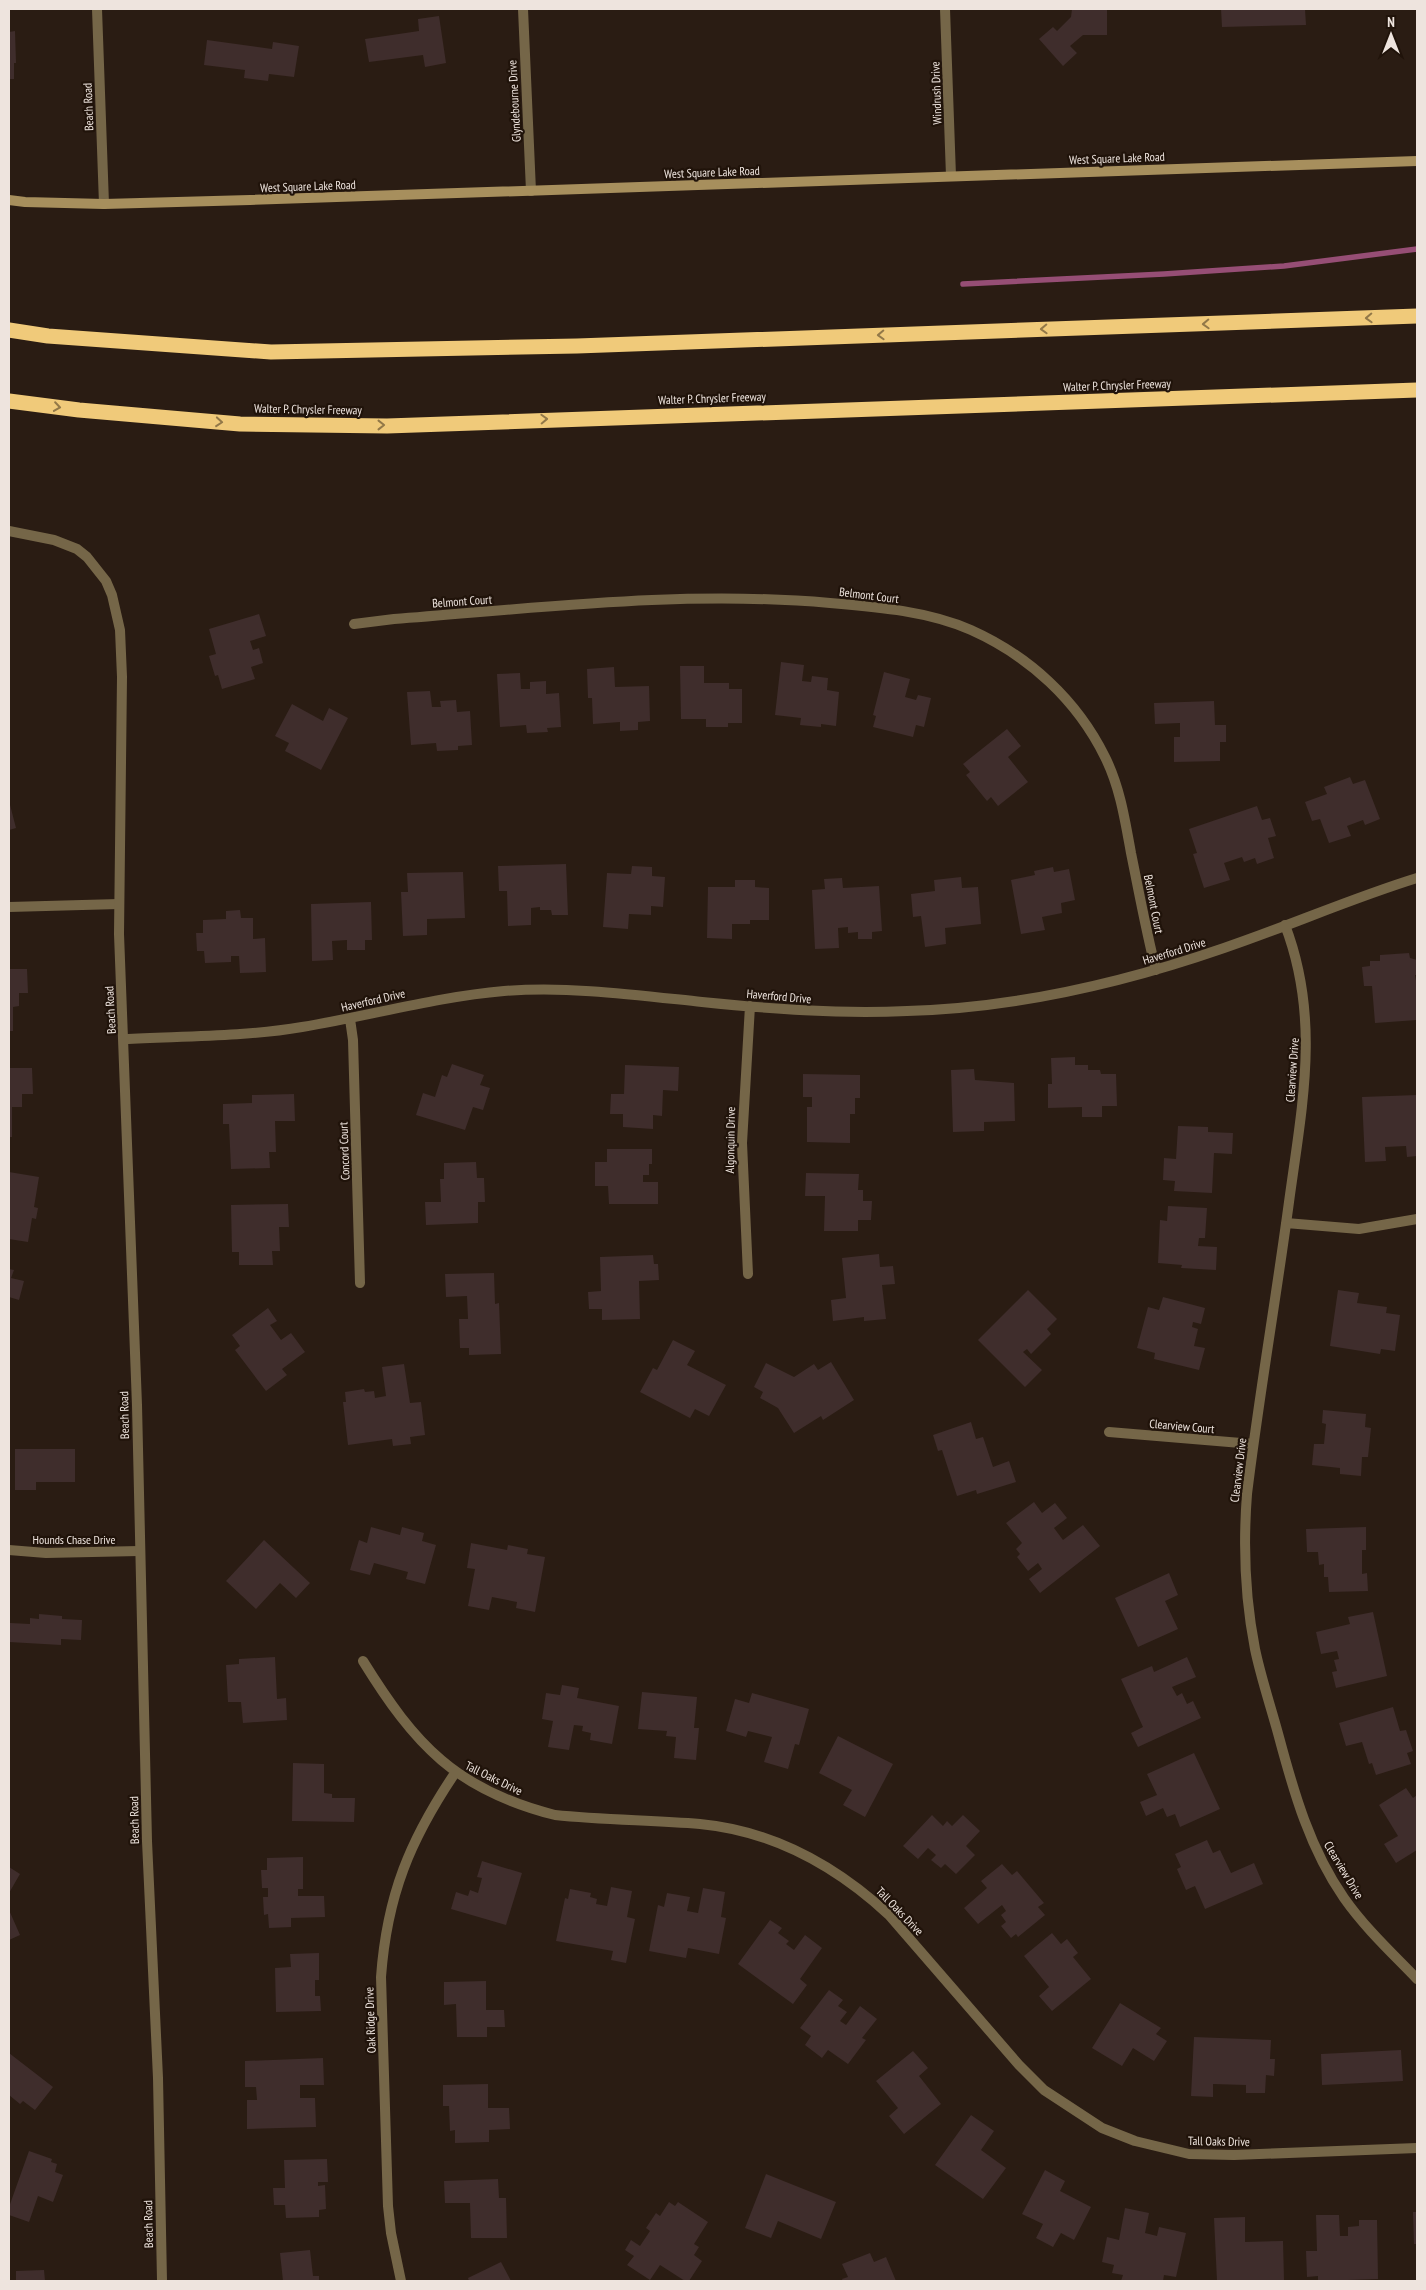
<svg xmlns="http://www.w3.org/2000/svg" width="1426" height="2290" font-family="'PT Sans Narrow',sans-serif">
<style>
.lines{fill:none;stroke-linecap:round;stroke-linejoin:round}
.stream{stroke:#964e75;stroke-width:5.5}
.building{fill:#3f2d2c}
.minor{stroke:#756648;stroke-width:10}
.tertiary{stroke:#756648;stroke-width:10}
.secondary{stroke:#a78f5d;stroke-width:10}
.motorway{stroke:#f0ca7a;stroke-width:15}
.oneway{stroke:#927848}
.labels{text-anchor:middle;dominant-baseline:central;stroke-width:4.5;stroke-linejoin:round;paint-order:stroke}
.street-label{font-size:12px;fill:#eee4de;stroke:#20130a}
</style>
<rect width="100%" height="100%" fill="#2a1c13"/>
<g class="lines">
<path class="stream" d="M963,284L1164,274L1284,266L1417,249"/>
</g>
<path class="building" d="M1072,9H1107V35H1083L1070,46L1077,53L1063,66L1039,39L1053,27L1057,31L1071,17Z
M1221,9H1305L1306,25L1222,27Z
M439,16L446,63L425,67L423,55L369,62L365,39L419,31L418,19Z
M15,31L16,63H14V79H9V32Z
M207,40L272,49L273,42L299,46L294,77L269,74L268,81L244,78L245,70L204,65Z
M259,614L266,636L250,641L253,650L259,648L263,663L251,667L255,679L222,689L218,675L215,676L209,656L216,654L209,629Z
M781,662L804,665L802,681L811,682L812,676L828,678L827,690L839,692L836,726L821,724V727L800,725L801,718L775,715Z
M680,666H704V683H729V689H742V723H728V727H706V719H681Z
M614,667L615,687L649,686L650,721L638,722V730L620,731V722L593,724L592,698H588L587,669Z
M884,672L910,679L905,697L916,700L918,695L931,698L924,727L916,725L913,737L873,727L876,716L873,715Z
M520,673L521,689H530V682L546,681V694L559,693L561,727L547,728L548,732L527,733L526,725L500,727L497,674Z
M430,691L432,707H441L440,701L456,700L457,712L470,711L472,745L458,746V750L437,751L436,743L411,745L407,692Z
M1214,701L1215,725H1226V742H1220V761L1174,762V737H1180V723L1155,724L1154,703Z
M292,704L323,721L329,708L348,718L321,770L285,751L289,743L275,736Z
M1007,729L1021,746L1008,757L1028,782L998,806L991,797L987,801L966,775L970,772L963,764Z
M1350,777L1353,784L1365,780L1380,819L1365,825L1363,820L1347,826L1351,836L1329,843L1320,819L1312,821L1305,802L1327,794L1324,787Z
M9,801L16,828L9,830Z
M1257,806L1262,820L1270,818L1276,836L1268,838L1274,858L1257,864L1255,858L1244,862L1242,857L1224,863L1230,880L1204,888L1193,854L1197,853L1189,829Z
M566,864L568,915H552L551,910H540V907L531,908V925L508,926L507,891H499L498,866Z
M632,866L652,867V876L665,877L663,907L651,906V915L629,914L628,929L603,927L607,873L631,874Z
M1053,867L1054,872L1069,869L1075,900L1061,903L1062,913L1042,917L1045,930L1021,934L1011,880L1035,875L1034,871Z
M463,872L465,918L427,919V935L403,936L401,892H408L407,873Z
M961,877L962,888L978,887L981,924L945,928L946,944L925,947L921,916L913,917L911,894L935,891L934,880Z
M842,878L843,888L879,886L882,931L872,932V939H858V932L848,933V927L838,928L839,948L815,949L812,890L825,889L824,879Z
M735,880H755V887L769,888V920H750V924H732V939L707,938L708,887H735Z
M371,902L372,940H365V950H347V940L332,941L333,960L312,961L311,904Z
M240,910L241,918H253V939L265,938L266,972L240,973L239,956H231V962L205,963L204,951H197L196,933H203V920L226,919V911Z
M1409,953L1410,958L1417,960V975H1415L1417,986V1020L1375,1023L1372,986H1364L1362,967L1370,966V961H1380V955Z
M9,969H27L28,993H19V1006L13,1007V1031H9Z
M1075,1057V1065H1088V1070H1100L1101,1074H1116L1117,1106H1102V1117H1082V1107L1048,1108V1084H1052L1051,1058Z
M452,1064L484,1075L480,1085L490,1088L483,1110L473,1107L465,1130L416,1115L423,1093L435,1097L442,1075L447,1077Z
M625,1065L679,1067L678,1091L663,1090L662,1116L653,1115V1129L623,1127V1114H610L611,1094H624Z
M9,1068H32L33,1094H22V1107H12V1137H9Z
M974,1069L975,1080L1014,1083L1015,1121L984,1122V1131L953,1132L951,1070Z
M803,1074L860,1075V1098H855V1114H850V1143L807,1142V1107H812V1097H803Z
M294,1094L295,1121H275L276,1152H269L270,1168L231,1169L229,1124H223V1104L252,1103V1095Z
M1417,1095V1156L1407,1157L1406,1146L1385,1147L1386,1161L1365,1162L1362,1097Z
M1178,1126L1208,1127V1132L1233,1133L1232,1154L1214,1153L1212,1193L1174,1191L1175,1181L1163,1180L1164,1158L1176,1159Z
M607,1149H652V1164H649V1175H643V1182H658V1204H609L608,1186H595V1162H607Z
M476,1162L477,1178H484L485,1202H478V1223L426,1225L425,1202H441L440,1179H444V1163Z
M9,1172L39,1177L34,1207L38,1208L36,1219L32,1218L28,1242L9,1239Z
M806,1173L859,1174L858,1190H863V1201H872L871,1220H858V1231H824L825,1196H805Z
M288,1204L289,1227H279L280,1251H272L273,1265H239V1252H232L231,1205Z
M1168,1206L1207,1208L1205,1238H1199L1198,1246L1217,1247L1216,1270L1181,1268L1182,1265L1158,1263L1160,1220L1167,1221Z
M879,1254L880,1267L893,1266L895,1284L882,1285L886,1319L864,1321V1317L833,1321L831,1300L846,1298L842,1258Z
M653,1255L654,1264H658L659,1280L639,1281L640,1319L602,1320V1309H589L588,1292L601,1291L600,1257Z
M9,1269L14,1270L11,1278L24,1281L19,1300L9,1297Z
M494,1273L495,1304L499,1303L501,1354L469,1355V1348H460L459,1319H468L467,1296L446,1297L445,1274Z
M1028,1290L1057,1319L1047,1329L1051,1334L1031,1354L1027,1349L1023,1352L1042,1370L1025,1387L978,1340Z
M1338,1290L1359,1293L1357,1303L1387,1307L1386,1313L1400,1315L1395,1351L1381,1349L1380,1354L1330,1346Z
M1163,1297L1205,1308L1201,1324L1193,1322L1192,1327L1198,1329L1194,1346L1205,1348L1199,1370L1154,1359L1155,1353L1137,1348L1148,1307L1159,1310Z
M268,1308L277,1321L270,1325L281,1340L291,1333L305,1352L282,1369L287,1375L266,1391L235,1350L240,1346L232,1335Z
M673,1340L695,1351L687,1365L726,1385L709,1416L695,1409L690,1418L640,1392L653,1368L657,1370Z
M831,1362L854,1400L823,1420L821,1416L794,1433L778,1408L760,1398L763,1392L754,1387L766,1363L794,1377L814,1364L818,1370Z
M404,1364L410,1403L421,1402L425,1435L410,1437L411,1444L393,1446L392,1439L348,1445L343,1402H346L345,1392L364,1389L365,1392L374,1391L375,1398L386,1396L382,1367Z
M1323,1410L1366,1414L1365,1427L1371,1428L1368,1457H1362L1361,1476L1340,1474V1468L1312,1465L1314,1444H1324L1326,1424L1322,1423Z
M971,1422L976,1439L983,1437L993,1467L1009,1461L1016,1482L977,1494L976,1490L957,1496L942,1450L938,1451L933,1435Z
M15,1449H75V1482H36V1490H15Z
M1034,1502L1042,1513L1055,1503L1067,1518L1054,1528L1063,1540L1083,1525L1100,1546L1040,1593L1029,1579L1042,1569L1038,1563L1028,1571L1017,1557L1020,1554L1016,1549L1022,1543L1006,1523Z
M371,1527L400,1535L402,1527L424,1533L422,1541L436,1545L425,1584L406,1579L408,1572L374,1563L370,1575L350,1570L359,1540L367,1543Z
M1366,1527V1550H1362V1574L1367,1573L1368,1591L1329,1592L1328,1577H1324V1564L1319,1565L1318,1552H1307L1306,1529Z
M264,1540L310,1583L296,1598L280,1583L256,1609L226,1581Z
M471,1543L507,1550L508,1545L528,1549L527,1554L545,1557L535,1612L516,1608L517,1602L492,1597L489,1610L468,1606L475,1569L467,1568Z
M1169,1573L1178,1595L1165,1601L1178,1629L1138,1647L1115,1598Z
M1373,1612L1387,1676L1336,1688L1332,1672L1337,1671L1334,1660L1339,1659L1337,1651L1321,1654L1316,1632L1350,1624L1348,1617Z
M39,1614L62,1616V1619L82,1620L81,1640L61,1639V1645L9,1642L10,1623L30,1624V1618L39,1619Z
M275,1657L277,1699L286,1698L287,1720L243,1723L241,1702H228L226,1665L239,1664V1659Z
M1187,1657L1196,1677L1172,1687L1177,1696L1182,1693L1187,1704L1193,1701L1201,1718L1138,1747L1131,1733L1143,1727L1121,1679L1152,1666L1154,1672Z
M562,1685L579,1688L577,1698L619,1706L612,1744L590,1740L591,1733L582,1731L583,1726L574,1725L569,1750L548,1747L553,1721L542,1719L546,1693L560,1695Z
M642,1692L697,1697L694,1728H699L696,1760L674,1758L676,1737L666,1736L667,1731L638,1729Z
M752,1693L809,1709L799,1745L795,1744L788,1769L764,1762L772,1737L748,1731L746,1737L726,1731L735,1699L749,1703Z
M1393,1707L1400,1731L1406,1730L1413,1751L1407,1753L1411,1764L1376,1775L1372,1763L1369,1764L1362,1742L1346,1746L1339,1723Z
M838,1736L893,1764L865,1817L843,1805L852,1790L819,1773Z
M1194,1753L1220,1809L1180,1827L1175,1814L1167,1817L1163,1808L1146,1816L1140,1802L1157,1795L1147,1774Z
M293,1763L324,1764V1793L332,1794V1798H355L354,1822L292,1821Z
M1406,1788L1413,1798L1417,1795V1850L1396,1863L1384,1844L1398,1836L1379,1805Z
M932,1815L943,1826L947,1821L952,1826L963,1815L980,1831L966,1846L975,1855L956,1874L945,1864L941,1868L931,1860L936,1855L928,1848L918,1859L903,1846Z
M1207,1840L1213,1853L1220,1850L1231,1873L1254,1863L1263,1884L1205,1909L1195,1886L1186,1890L1177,1869L1181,1867L1175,1854Z
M303,1857V1889H298V1896H324L325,1917L291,1918V1927L269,1928L268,1914L264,1915L263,1897H268V1888H262L261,1870H267V1858Z
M482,1861L522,1873L506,1925L451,1909L456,1892L468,1896L470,1890L478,1893L482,1878L477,1877Z
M1002,1864L1012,1875L1017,1871L1044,1903L1038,1907L1045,1915L1018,1937L1016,1934L1011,1938L1001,1926L1006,1922L1001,1915L1006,1911L1002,1905L978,1924L964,1908L987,1888L981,1881Z
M9,1867L20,1874L9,1893Z
M611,1887L632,1891L627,1917L635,1919L626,1963L611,1960L613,1951L556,1941L565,1898L568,1899L570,1889L591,1893L590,1897L597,1899L596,1904L607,1906Z
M703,1888L725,1892L721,1917L726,1918L719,1954L688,1948L686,1958L649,1951L658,1905L664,1907L667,1893L690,1897L687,1911L698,1913Z
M9,1910L20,1935L9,1940Z
M770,1920L782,1928L778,1933L789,1941L786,1944L794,1950L805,1935L822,1948L800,1979L807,1985L793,2004L738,1964Z
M1052,1933L1061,1944L1067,1939L1078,1953L1073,1957L1091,1979L1052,2011L1039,1996L1049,1987L1024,1956Z
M319,1953V1980H315V1996H320L321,2011L276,2012L275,1968L291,1967L290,1954Z
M486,1981V2010H504L505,2027H487V2037H457L456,2004L444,2005V1982Z
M829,1990L843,2000L838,2006L847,2012L840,2021L846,2025L860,2006L877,2019L862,2038L866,2040L848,2064L828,2050L822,2058L805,2045L811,2036L800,2028Z
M1120,2003L1161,2028L1156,2034L1167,2041L1154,2061L1133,2048L1122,2066L1092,2048Z
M1194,2037L1271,2040L1270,2059H1275L1274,2076L1266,2075L1265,2093H1246V2085L1213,2084V2097L1191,2096Z
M1401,2050L1403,2081L1322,2085L1321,2054Z
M913,2051L928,2068L919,2076L941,2104L904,2134L889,2116L898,2108L876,2081Z
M9,2053L53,2087L35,2110L23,2101L20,2104L9,2095Z
M323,2058L324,2085H300V2098H315L316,2127L247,2129V2100H257L256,2087H245V2061Z
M488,2084V2108H509L510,2129L489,2130V2142L455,2143V2130L450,2131L449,2106H443V2085Z
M971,2115L994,2131L981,2150L1006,2168L983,2199L935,2165Z
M29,2151L52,2159L51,2162L57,2164L55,2172L63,2175L53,2202L38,2196L29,2222L9,2215V2207Z
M327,2159L328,2182H318V2186L325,2185L326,2209L319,2210V2217L286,2218L285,2205H274L273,2188H285L284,2160Z
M1045,2170L1065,2181L1060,2191L1091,2207L1074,2240L1061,2233L1053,2247L1036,2238L1043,2224L1022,2214Z
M766,2174L836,2202L821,2239L778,2221L771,2238L745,2228Z
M498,2179L499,2198H506L507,2238H471L470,2203H445L444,2181Z
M669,2202L675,2206L678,2202L708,2222L694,2244L699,2247L694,2255L702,2261L689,2281H685L660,2265L650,2280L627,2265L634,2256L625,2250L631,2240L640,2246L650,2231L646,2228L656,2213L660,2216Z
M1125,2208L1149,2213L1145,2233L1157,2236L1159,2227L1186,2233L1176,2277L1164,2275L1163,2281H1121L1123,2275L1112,2273L1114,2265L1102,2262L1107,2237L1119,2240Z
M1413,2212H1417V2244H1414Z
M1316,2215H1339L1340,2236H1348V2227L1359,2226V2220H1377L1378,2279L1318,2281V2276L1307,2277L1306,2251H1317Z
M1245,2217V2242L1283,2241L1284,2280L1217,2281L1214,2218Z
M310,2250L313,2276H319V2281H283L280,2253Z
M870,2253L874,2262L886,2257L896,2281H843L842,2279L848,2277L842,2264Z
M501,2262L511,2281H469L468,2278Z
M44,2270L45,2281H16V2271Z"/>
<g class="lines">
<path class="minor" d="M523,9L531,191
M945,9L951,176
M354,624L394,619C539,608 685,590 830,603C877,607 928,611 971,630C1029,656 1077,700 1105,757C1120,787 1125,820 1131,853C1139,892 1146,931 1156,970
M9,907L119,904
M1285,925C1321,1019 1302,1106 1289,1202C1276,1299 1259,1396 1247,1494C1243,1546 1245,1598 1255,1649C1261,1678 1271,1707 1279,1737C1294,1793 1310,1849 1344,1898C1365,1928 1392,1953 1417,1979
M350,1019L353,1040L360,1283
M124,1039C183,1036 243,1037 302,1027C370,1016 435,997 504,991C570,986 636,995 702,1002C771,1009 838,1014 907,1011C1015,1008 1123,983 1224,948C1289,926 1352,898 1417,878
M1286,1223L1359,1229L1417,1219
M748,1274L742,1143L750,1006
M1109,1432L1253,1444
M9,1550L46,1553L139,1551
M363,1661C415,1745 456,1790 555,1815C603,1820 651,1820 700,1824C773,1831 836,1866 889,1915L1019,2065L1044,2090L1102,2128L1135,2141L1189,2154L1234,2155L1417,2148
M401,2281L391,2233L388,2206L381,1977C387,1895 410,1840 455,1773"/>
<path class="tertiary" d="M97,9L104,204
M9,531L54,540L77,549L87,557L106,581L112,595L120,630L122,677L119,934L137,1405L147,1841L158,2078L162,2281"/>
<path class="secondary" d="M9,200L25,202L104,204L250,200L1417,161"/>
<path class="motorway" d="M9,330L48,336L271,352L577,346L1417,316
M9,401L79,410L240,424L387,426L1417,390"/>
</g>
<defs><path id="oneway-chevron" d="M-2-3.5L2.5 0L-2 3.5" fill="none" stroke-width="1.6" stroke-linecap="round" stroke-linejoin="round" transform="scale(1.25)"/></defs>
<g class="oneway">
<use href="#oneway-chevron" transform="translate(1369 318) rotate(178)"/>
<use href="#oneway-chevron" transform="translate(1206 324) rotate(178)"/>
<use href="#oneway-chevron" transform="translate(1044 329) rotate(178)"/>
<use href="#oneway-chevron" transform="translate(881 335) rotate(178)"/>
<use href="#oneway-chevron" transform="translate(57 407) rotate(8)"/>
<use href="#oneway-chevron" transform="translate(544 419) rotate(-2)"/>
<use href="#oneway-chevron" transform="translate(219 422) rotate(5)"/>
<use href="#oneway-chevron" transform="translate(381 425)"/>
</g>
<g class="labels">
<g class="street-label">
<text transform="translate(936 93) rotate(-92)">Windrush Drive</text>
<text transform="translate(514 101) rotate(-93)">Glyndebourne Drive</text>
<text transform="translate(88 107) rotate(-92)">Beach Road</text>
<text transform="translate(1117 158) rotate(-2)">West Square Lake Road</text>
<text transform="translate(712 172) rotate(-2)">West Square Lake Road</text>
<text transform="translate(308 186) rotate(-2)">West Square Lake Road</text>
<text transform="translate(1117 385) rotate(-2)">Walter P. Chrysler Freeway</text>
<text transform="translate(712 398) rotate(-2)">Walter P. Chrysler Freeway</text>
<text transform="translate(308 409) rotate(1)">Walter P. Chrysler Freeway</text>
<text transform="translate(869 595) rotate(7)">Belmont Court</text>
<text transform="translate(462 601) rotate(-4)">Belmont Court</text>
<text transform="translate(1154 904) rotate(79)">Belmont Court</text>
<text transform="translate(1174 951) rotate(-17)">Haverford Drive</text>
<text transform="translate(779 996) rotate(5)">Haverford Drive</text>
<text transform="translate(373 1000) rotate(-13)">Haverford Drive</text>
<text transform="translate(110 1010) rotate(-93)">Beach Road</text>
<text transform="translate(1292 1070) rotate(-86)">Clearview Drive</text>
<text transform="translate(730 1140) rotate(-89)">Algonquin Drive</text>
<text transform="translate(344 1151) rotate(-92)">Concord Court</text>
<text transform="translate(124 1415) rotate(-91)">Beach Road</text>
<text transform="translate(1182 1426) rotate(5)">Clearview Court</text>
<text transform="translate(1238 1470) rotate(-83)">Clearview Drive</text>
<text x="74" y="1539">Hounds Chase Drive</text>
<text transform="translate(494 1778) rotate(26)">Tall Oaks Drive</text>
<text transform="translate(134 1820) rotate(-91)">Beach Road</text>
<text transform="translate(1344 1870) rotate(59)">Clearview Drive</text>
<text transform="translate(900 1911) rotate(46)">Tall Oaks Drive</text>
<text transform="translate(370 2020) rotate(-92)">Oak Ridge Drive</text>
<text transform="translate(1219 2141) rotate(1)">Tall Oaks Drive</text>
<text transform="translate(148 2224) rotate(-91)">Beach Road</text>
</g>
</g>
<rect width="1426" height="2290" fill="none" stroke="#eee4de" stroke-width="20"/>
<g transform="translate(1391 35)" stroke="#20130a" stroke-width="4" paint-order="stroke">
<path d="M0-4L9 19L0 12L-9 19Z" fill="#eee4de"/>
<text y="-8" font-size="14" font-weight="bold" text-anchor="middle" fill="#eee4de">N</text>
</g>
</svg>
